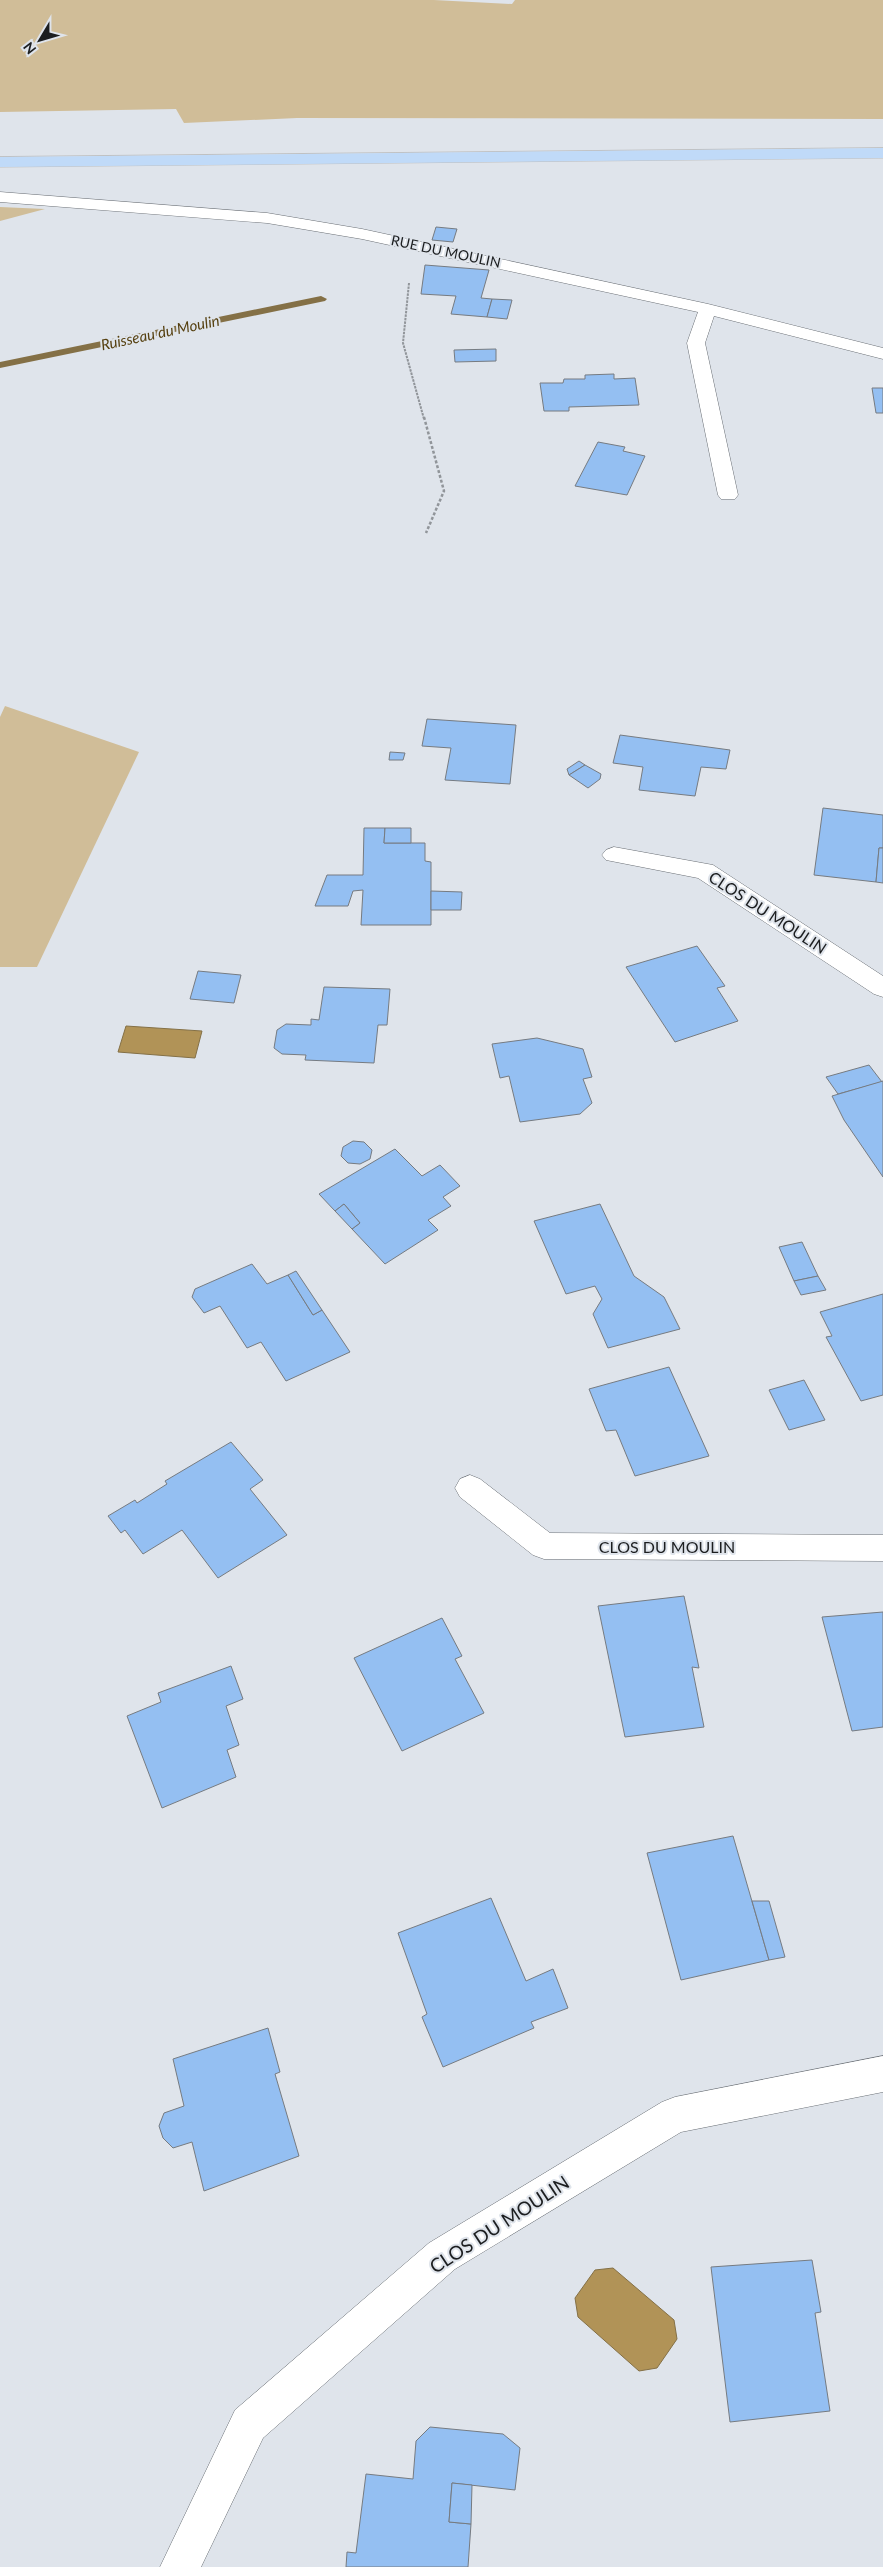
<svg xmlns="http://www.w3.org/2000/svg" width="883" height="2567" font-family="Lato,sans-serif">
  <rect width="100%" height="100%" fill="#dfe4eb"/>
  <!-- green -->
  <g fill="#d0bd98">
    <polygon points="0,0 434,0 512,4 515,0 883,0 883,119 297,118 184,123 176,109 0,112"/>
    <polygon points="0,207 45,209 0,221"/>
    <polygon points="5,706 139,752 37,967 0,967 0,717"/>
  </g>
  <!-- water -->
  <g fill="#b19357" stroke="#847046">
    <polygon points="126,1026 202,1031 195,1058 118,1052"/>
    <polygon points="613,2268 674,2320 677,2339 657,2368 639,2371 578,2317 575,2298 595,2270"/>
  </g>
  <g fill="none" stroke-linecap="round" stroke-linejoin="round">
    <!-- stream -->
    <polygon fill="#847046" fill-rule="evenodd" points="321,296 327,299 325,301 0,368 0,362"/>
  </g>
  <!-- building -->
  <g fill="#94bff2" stroke="#767b81">
    <polygon points="436,227 457,229 453,242 432,240"/>
    <polygon points="425,265 489,270 481,298 492,299 487,317 451,314 456,296 421,294"/>
    <polygon points="492,299 512,300 507,319 487,317"/>
    <polygon points="496,349 496,361 455,362 454,350"/>
    <polygon points="614,374 614,379 635,378 639,405 569,407 569,411 544,411 540,383 563,383 564,379 585,379 585,375"/>
    <polygon points="872,388 883,388 883,413 876,413"/>
    <polygon points="598,442 625,447 623,451 645,456 627,495 575,486"/>
    <polygon points="427,719 516,725 510,784 445,780 451,748 422,746"/>
    <polygon points="620,735 730,750 726,769 701,767 695,796 639,790 643,767 613,763"/>
    <polygon points="390,752 405,753 403,760 389,760"/>
    <polygon points="579,761 585,765 569,775 567,769"/>
    <polygon points="585,765 601,774 600,779 588,788 569,775"/>
    <polygon points="823,808 883,815 883,848 879,848 876,882 814,875"/>
    <polygon points="364,828 385,828 384,843 425,843 425,861 431,862 431,925 361,925 363,890 353,891 348,906 315,906 327,875 363,875"/>
    <polygon points="385,828 411,828 411,843 384,843"/>
    <polygon points="879,848 883,848 883,883 876,882"/>
    <polygon points="431,891 462,892 461,910 431,910"/>
    <polygon points="697,946 725,986 717,988 738,1021 675,1042 626,967"/>
    <polygon points="198,971 241,975 234,1003 190,999"/>
    <polygon points="324,987 390,989 387,1025 378,1025 374,1063 305,1060 306,1055 282,1054 274,1048 277,1030 286,1024 311,1025 311,1019 319,1020"/>
    <polygon points="537,1038 583,1049 592,1077 583,1079 592,1103 580,1114 520,1122 509,1076 500,1078 492,1044"/>
    <polygon points="869,1065 882,1082 838,1094 826,1077"/>
    <polygon points="883,1081 883,1177 844,1120 832,1096"/>
    <polygon points="353,1141 364,1142 372,1150 370,1159 360,1164 348,1163 341,1156 343,1147"/>
    <polygon points="395,1149 422,1176 440,1165 460,1186 443,1197 451,1206 428,1220 438,1230 385,1264 352,1229 360,1223 344,1204 335,1211 319,1194"/>
    <polygon points="344,1204 360,1223 352,1229 335,1211"/>
    <polygon points="600,1204 634,1276 664,1297 680,1329 608,1348 593,1314 602,1299 595,1286 566,1294 534,1221"/>
    <polygon points="802,1242 818,1276 794,1281 779,1247"/>
    <polygon points="252,1264 267,1284 288,1275 313,1315 322,1310 350,1352 286,1381 261,1342 247,1348 220,1306 204,1313 192,1297 195,1289"/>
    <polygon points="296,1271 322,1310 313,1315 288,1275"/>
    <polygon points="818,1276 826,1290 801,1295 794,1281"/>
    <polygon points="883,1294 883,1395 861,1401 826,1337 832,1336 820,1312"/>
    <polygon points="669,1367 709,1456 635,1476 616,1430 606,1431 589,1389"/>
    <polygon points="804,1380 825,1420 789,1430 769,1390"/>
    <polygon points="231,1442 263,1480 250,1489 287,1535 218,1578 182,1530 143,1554 125,1530 121,1533 108,1516 135,1500 137,1503 167,1484 165,1481"/>
    <polygon points="684,1596 699,1668 692,1667 704,1727 625,1737 598,1606"/>
    <polygon points="883,1612 883,1727 852,1731 822,1617"/>
    <polygon points="442,1618 462,1656 455,1659 484,1713 402,1751 354,1658"/>
    <polygon points="231,1666 243,1699 226,1706 239,1745 227,1750 236,1777 162,1808 127,1716 161,1702 158,1693"/>
    <polygon points="733,1836 769,1960 681,1980 647,1853"/>
    <polygon points="491,1898 526,1981 553,1969 568,2008 531,2022 534,2028 443,2067 422,2017 427,2014 398,1933"/>
    <polygon points="752,1901 769,1901 785,1957 769,1960"/>
    <polygon points="268,2028 280,2072 275,2074 299,2156 204,2191 192,2142 173,2148 163,2138 159,2126 164,2113 184,2106 173,2059"/>
    <polygon points="812,2260 821,2312 815,2313 830,2411 730,2422 711,2267"/>
    <polygon points="430,2427 503,2434 520,2448 515,2490 452,2483 449,2522 471,2524 468,2567 346,2567 347,2552 356,2553 366,2474 413,2479 416,2441"/>
    <polygon points="452,2483 472,2485 471,2524 449,2522"/>
  </g>
  <g fill="none" stroke-linecap="round" stroke-linejoin="round">
    <!-- minor casing -->
    <g stroke="#6a6f75" stroke-width="1">
      <g id="minor">
        <polygon points="0,192 267,213 362,229 708,304 883,348 883,359 714,316 705,343 738,495 735,499 721,499 718,495 687,343 698,312 362,239 267,223 0,202"/>
        <polygon points="614,847 713,865 883,976 883,997 874,994 698,878 606,860 602,855 606,850"/>
        <polygon points="470,1475 480,1479 550,1533 883,1535 883,1561 544,1559 533,1555 460,1497 455,1488 460,1479"/>
        <polygon points="883,2056 883,2092 681,2132 455,2269 263,2438 201,2567 160,2567 235,2410 429,2243 662,2102 675,2097"/>
      </g>
    </g>
    <!-- major casing -->
    <g stroke="#bfc0c1" stroke-width="1">
      <polygon id="major" points="883,148 883,158 0,167 0,157"/>
    </g>
    <!-- path-far1 -->
    <polyline stroke="#91959a" stroke-width="2" stroke-dasharray="2.5 1" stroke-linecap="butt" points="409,283 403,343 424,419"/>
    <!-- path -->
    <polyline stroke="#91959a" stroke-width="2.5" stroke-dasharray="3 2" stroke-linecap="butt" points="424,417 444,491 426,533"/>
    <!-- minor -->
    <use href="#minor" fill="#fff" fill-rule="evenodd"/>
    <!-- major -->
    <use href="#major" fill="#c0daf8" fill-rule="evenodd"/>
  </g>
  <g text-anchor="middle" dominant-baseline="central" stroke-width="4" stroke-linejoin="round" paint-order="stroke">
    <!-- far-street labels -->
    <g font-size="14" fill="#1c1e20" stroke="#dfe4eb">
      <text transform="translate(446 251) rotate(12)">RUE DU MOULIN</text>
    </g>
    <!-- far-water labels -->
    <g font-size="15" font-style="italic" fill="#564010" stroke="#dfe4eb">
      <text transform="translate(160 332) rotate(-12)">Ruisseau du Moulin</text>
    </g>
    <!-- street labels -->
    <g font-size="16" fill="#1c1e20" stroke="#dfe4eb">
      <text transform="translate(768 912) rotate(33)">CLOS DU MOULIN</text>
      <text x="667" y="1546">CLOS DU MOULIN</text>
    </g>
    <!-- near-street labels -->
    <g font-size="19" fill="#1c1e20" stroke="#dfe4eb">
      <text transform="translate(499 2224) rotate(-33)">CLOS DU MOULIN</text>
    </g>
  </g>
  <!-- north arrow -->
  <g transform="translate(40 40) rotate(232)" stroke="#dfe4eb" stroke-width="4" paint-order="stroke">
  <path d="M0-4L9 19L0 12L-9 19Z" fill="#1c1e20"/>
  <text y="-8" font-size="14" font-weight="bold" text-anchor="middle" fill="#1c1e20">N</text>
  </g>
</svg>
